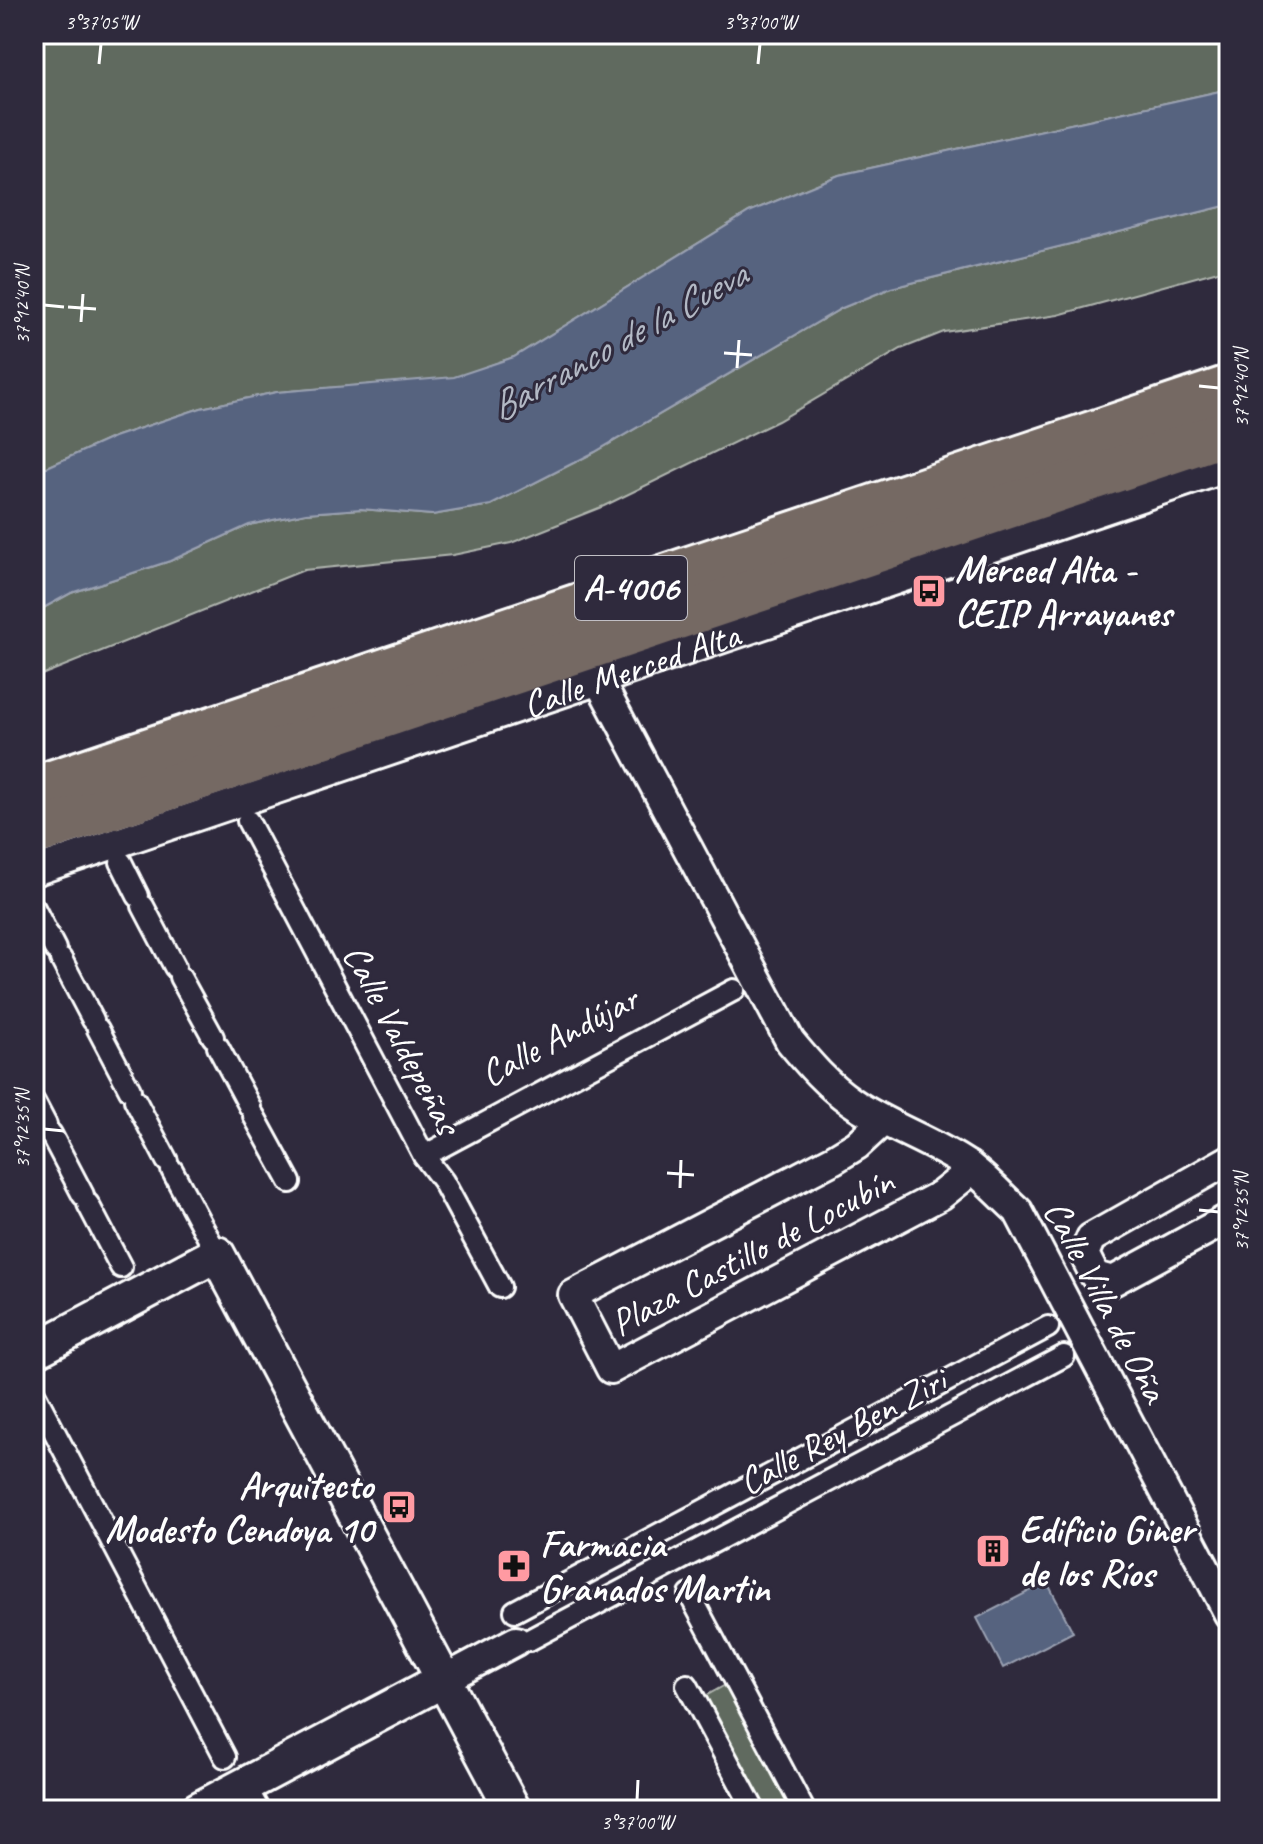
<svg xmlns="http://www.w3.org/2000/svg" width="1263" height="1844" font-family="Caveat,sans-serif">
  <rect width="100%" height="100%" fill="#2f2a3d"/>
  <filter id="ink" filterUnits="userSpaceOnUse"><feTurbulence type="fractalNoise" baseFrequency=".0125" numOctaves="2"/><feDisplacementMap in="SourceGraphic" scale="16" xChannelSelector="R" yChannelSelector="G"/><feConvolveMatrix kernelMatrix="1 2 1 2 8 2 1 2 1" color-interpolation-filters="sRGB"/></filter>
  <g filter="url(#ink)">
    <!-- green -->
    <g fill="#606b5f" stroke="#b0b5af" stroke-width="2">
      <polygon points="34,34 1229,34 1229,89 839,175 749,212 514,357 454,378 277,392 201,408 114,437 34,473"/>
      <polygon points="1229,205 1229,268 1058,315 944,332 901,349 778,421 604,506 511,543 453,555 304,570 34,678 34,613 71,593 170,561 249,525 306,513 361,509 432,515 491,505 595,452 842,308 891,288"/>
      <polygon points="729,1683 797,1810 762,1810 702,1698"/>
    </g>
    <!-- water -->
    <g fill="#57637f" stroke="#9aa1b2" stroke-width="2">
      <polygon points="1229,89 1229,205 891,288 842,308 595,452 491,505 432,515 361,509 306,513 249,525 170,561 71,593 34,613 34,473 114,437 201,408 277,392 454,377 514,357 749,212 839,175"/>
      <polygon points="1047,1582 1073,1632 1003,1668 977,1618"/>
    </g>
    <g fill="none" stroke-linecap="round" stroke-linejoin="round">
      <!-- pedestrian casing -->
      <g stroke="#fff" stroke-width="26">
        <g id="pedestrian">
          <polyline points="248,821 424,1156 443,1181 500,1287"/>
          <polyline points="121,862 138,896"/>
          <polyline points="143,906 175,967"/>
          <polyline points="34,908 55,949"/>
          <polyline points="61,959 93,1020"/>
          <polyline points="180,977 213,1037"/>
          <polyline points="98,1029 130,1090"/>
          <polyline points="218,1047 250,1107"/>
          <polyline points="135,1100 167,1161"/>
          <polyline points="34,1102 46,1125"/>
          <polyline points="254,1116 290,1182"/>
          <polyline points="51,1134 83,1195"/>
          <polyline points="424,1156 734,990"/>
          <polyline points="172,1170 217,1254"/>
          <polyline points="88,1204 121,1267"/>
          <polyline points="34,1393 225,1757"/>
          <polyline points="690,1595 804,1810"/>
          <polyline points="515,1611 1048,1327"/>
          <polyline points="529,1640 1064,1356"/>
          <polyline points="687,1685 754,1810"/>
        </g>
      </g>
      <!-- minor casing -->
      <g stroke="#fff" stroke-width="34">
        <g id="minor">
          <path d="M599,681L790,1041C809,1064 827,1085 852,1102C888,1127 931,1140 967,1165C985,1177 1001,1196 1018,1211L1229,1614"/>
          <path id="s1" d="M34,871L1229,467"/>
          <polyline points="883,1121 857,1145 834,1159 573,1295 611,1369 941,1195 961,1179 969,1166"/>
          <polyline points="1229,1160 1091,1238 1084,1254 1095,1276 1113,1281 1229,1218"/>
          <polyline points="443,1680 516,1641"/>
          <polyline points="241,1787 254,1810"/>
        </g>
      </g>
      <!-- tertiary casing -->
      <g stroke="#fff" stroke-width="40">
        <g id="tertiary">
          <polyline points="34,1351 217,1254 513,1810"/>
          <polyline points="198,1810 443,1680"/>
        </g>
      </g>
      <!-- primary casing -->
      <g stroke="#fff" stroke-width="50">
        <g id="primary">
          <polyline points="34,789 1229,388"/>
          <polyline points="34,833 1229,432"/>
        </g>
      </g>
      <!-- pedestrian -->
      <use href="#pedestrian" stroke="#2f2a3d" stroke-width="20"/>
      <!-- minor -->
      <use href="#minor" stroke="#2f2a3d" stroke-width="28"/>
      <!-- tertiary -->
      <use href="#tertiary" stroke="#2f2a3d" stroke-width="34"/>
      <!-- primary -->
      <use href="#primary" stroke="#756964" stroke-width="44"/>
    </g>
  </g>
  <!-- ticks -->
  <path fill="none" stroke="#fff" stroke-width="3" d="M99,64L101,44M758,64L760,44M44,305L64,307M68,307L96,309M81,322L83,294M724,353L752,355M737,368L739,340M1199,386L1219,388M44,1129L64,1131M667,1173L694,1175M680,1188L681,1160M1199,1210L1219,1212M637,1800L638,1780"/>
  <!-- icons -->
  <defs>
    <g id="bus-square" transform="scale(1.8)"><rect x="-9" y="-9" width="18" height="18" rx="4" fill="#ff9aa2" stroke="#2f2a3d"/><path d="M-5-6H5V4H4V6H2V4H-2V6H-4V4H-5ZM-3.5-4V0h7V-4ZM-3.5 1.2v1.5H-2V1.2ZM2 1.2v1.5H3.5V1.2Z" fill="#111"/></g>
    <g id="building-square" transform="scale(1.8)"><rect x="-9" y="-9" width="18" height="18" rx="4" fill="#ff9aa2" stroke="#2f2a3d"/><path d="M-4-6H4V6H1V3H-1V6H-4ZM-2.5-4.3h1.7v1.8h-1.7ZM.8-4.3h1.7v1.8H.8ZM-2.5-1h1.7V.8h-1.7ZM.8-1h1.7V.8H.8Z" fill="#111"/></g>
    <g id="pharmacy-square" transform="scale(1.8)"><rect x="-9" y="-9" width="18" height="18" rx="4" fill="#ff9aa2" stroke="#2f2a3d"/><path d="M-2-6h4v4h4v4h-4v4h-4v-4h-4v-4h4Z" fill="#111"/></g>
  </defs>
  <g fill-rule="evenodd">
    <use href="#bus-square" x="929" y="591"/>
    <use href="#bus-square" x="399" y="1507"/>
    <use href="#building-square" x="993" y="1551"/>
    <use href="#pharmacy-square" x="514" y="1566"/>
  </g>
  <g text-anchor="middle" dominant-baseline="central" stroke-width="6" stroke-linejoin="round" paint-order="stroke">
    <!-- shield labels -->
    <rect fill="#2f2a3d" stroke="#c1bfc5" stroke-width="2" x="575" y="556" width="112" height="64" rx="6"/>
    <g font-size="36" font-weight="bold" fill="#fff">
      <text x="631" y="588">A-4006</text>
    </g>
    <!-- poi labels -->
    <g font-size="38" font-weight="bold" fill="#fff" stroke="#2f2a3d" text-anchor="start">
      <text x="955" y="569">Merced Alta -<tspan x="955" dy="44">CEIP Arrayanes</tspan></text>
      <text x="373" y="1485" text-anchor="end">Arquitecto<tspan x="373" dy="44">Modesto Cendoya 10</tspan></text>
      <text x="1019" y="1529">Edificio Giner<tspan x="1019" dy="44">de los Ríos</tspan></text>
      <text x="540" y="1544">Farmacia<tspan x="540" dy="44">Granados Martin</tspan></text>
    </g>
    <!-- street labels -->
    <g font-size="38" fill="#fff" stroke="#2f2a3d">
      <text stroke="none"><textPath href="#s1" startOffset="630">Calle Merced Alta</textPath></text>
      <text transform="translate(559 1036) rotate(-28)">Calle Andújar</text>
      <text transform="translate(402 1039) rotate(62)">Calle Valdepeñas</text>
      <text transform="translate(752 1252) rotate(-28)">Plaza Castillo de Locubín</text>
      <text transform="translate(1106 1301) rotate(62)">Calle Villa de Oña</text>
      <text transform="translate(842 1431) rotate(-28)">Calle Rey Ben Ziri</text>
    </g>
    <!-- water labels -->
    <g font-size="40" font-style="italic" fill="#b3b9c5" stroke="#2f2a3d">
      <text transform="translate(618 341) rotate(-29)">Barranco de la Cueva</text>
    </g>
  </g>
  <!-- margin -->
  <rect width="1263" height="1844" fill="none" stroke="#2f2a3d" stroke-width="88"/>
  <rect x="44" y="44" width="1175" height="1756" fill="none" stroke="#fff" stroke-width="3"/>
  <g font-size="20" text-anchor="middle" fill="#fff">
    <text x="101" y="29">3°37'05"W</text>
    <text x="760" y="29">3°37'00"W</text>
    <text transform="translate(22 305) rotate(-90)" y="7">37°12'40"N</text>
    <text transform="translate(1241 388) rotate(-90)" y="7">37°12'40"N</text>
    <text transform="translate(22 1129) rotate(-90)" y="7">37°12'35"N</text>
    <text transform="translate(1241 1212) rotate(-90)" y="7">37°12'35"N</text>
    <text x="637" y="1829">3°37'00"W</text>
  </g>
</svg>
